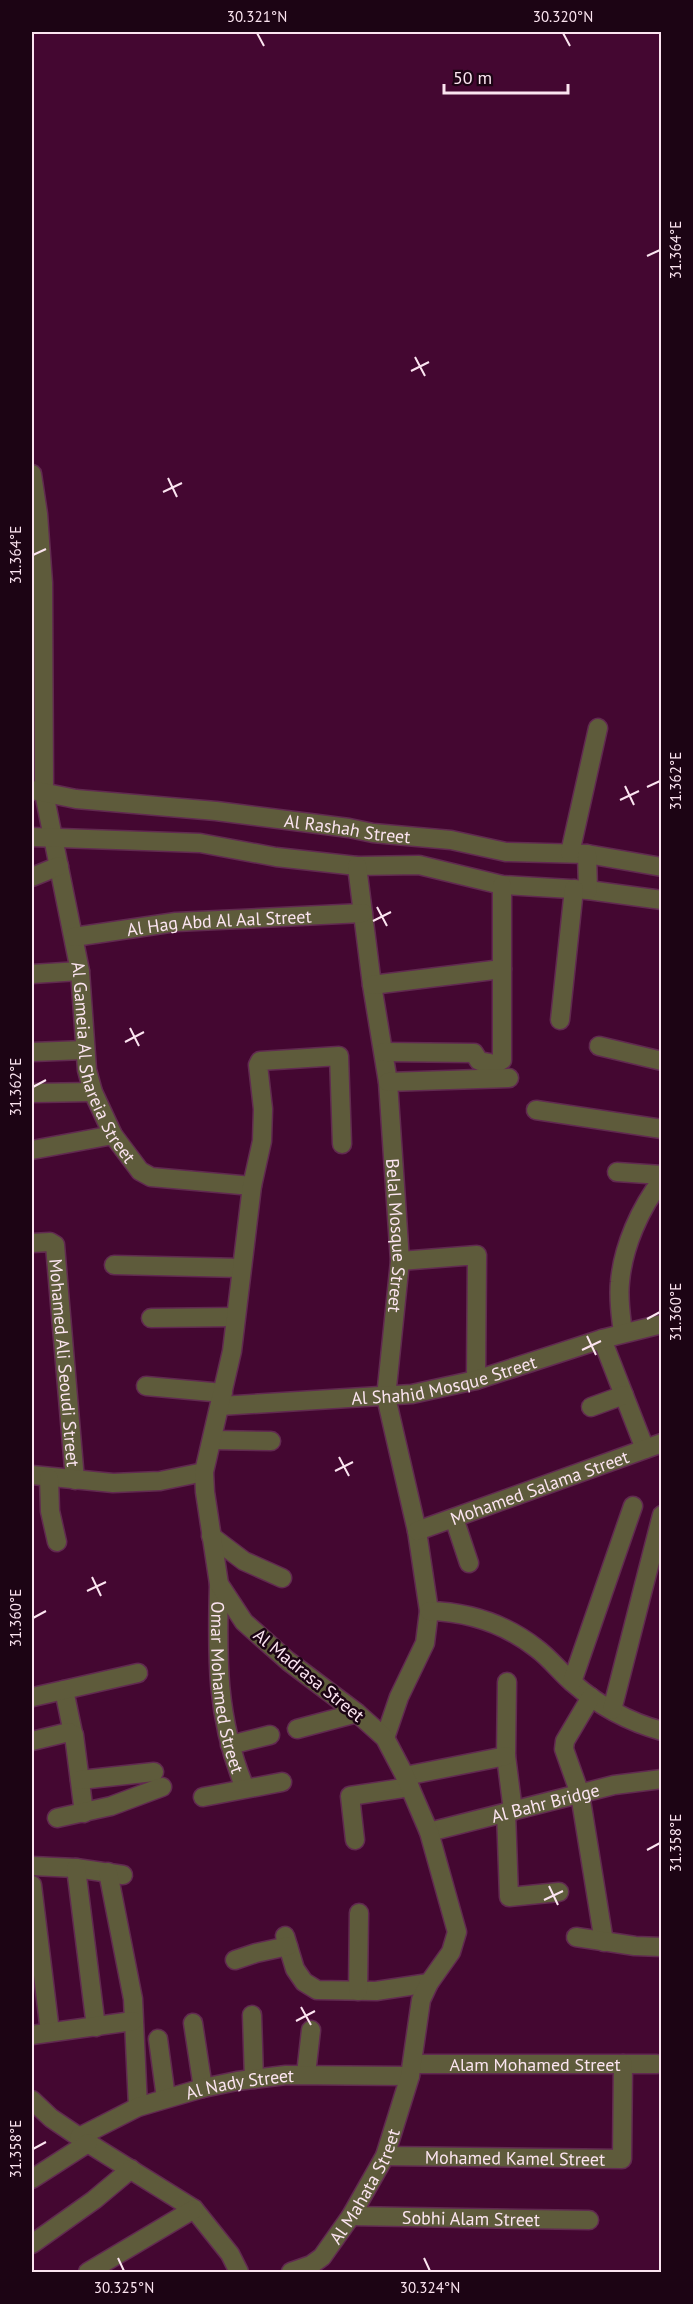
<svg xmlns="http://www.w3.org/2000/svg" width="693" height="2304" font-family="'PT Sans',sans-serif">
  <rect width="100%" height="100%" fill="#440731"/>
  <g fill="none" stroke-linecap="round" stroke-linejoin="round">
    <!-- street casing -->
    <g stroke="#612a50" stroke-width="21">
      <g id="street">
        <path id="s1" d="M32,474L38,514L43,583L44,793L80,971L87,1070L93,1092L113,1135L140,1171L151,1177L252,1186"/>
        <path id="s2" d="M32,790L76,799L216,811L349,828L373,833L451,840L506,852L587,854L662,867"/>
        <polyline points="32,837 200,843 276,857 357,866 419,865 502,885 588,890 662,900"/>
        <polyline points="570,853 598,728"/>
        <polyline points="587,854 588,890"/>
        <path id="s3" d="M357,866L372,985L388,1082L400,1261L386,1397L417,1531L429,1611L425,1643L399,1697L385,1738"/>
        <polyline points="32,877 59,866"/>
        <path id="s4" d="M74,937L176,922L363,913"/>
        <polyline points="32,974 80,971"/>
        <polyline points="372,985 502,969"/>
        <polyline points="560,1020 574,889"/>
        <polyline points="599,1046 662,1061"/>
        <polyline points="32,1052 85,1050"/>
        <polyline points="384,1052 474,1053 479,1061 495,1064 502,1060 502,885"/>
        <polyline points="388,1082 509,1078"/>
        <polyline points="32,1093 93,1092"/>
        <polyline points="536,1110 662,1129"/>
        <polyline points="32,1150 113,1135"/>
        <polyline points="617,1172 662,1175"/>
        <path id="s5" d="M32,1243L50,1242L55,1245L75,1480"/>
        <polyline points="400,1261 477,1255 476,1380"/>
        <polyline points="114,1265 241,1268"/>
        <polyline points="151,1318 235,1317"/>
        <path d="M623,1333C621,1316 618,1300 620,1282C623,1247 640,1208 662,1180"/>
        <polyline points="602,1339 645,1449"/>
        <polyline points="146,1386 223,1393"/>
        <path id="s6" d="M220,1406L412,1394L476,1380L602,1339L662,1324"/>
        <polyline points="591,1407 624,1395"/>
        <polyline points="213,1440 271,1441"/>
        <polyline points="32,1475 113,1483 160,1481 204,1472"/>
        <polyline points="49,1478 50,1511 57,1542"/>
        <polyline points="454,1518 469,1563"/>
        <path id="s7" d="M417,1531L662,1443"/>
        <polyline points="211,1536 244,1561 282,1578"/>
        <path id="s8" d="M219,1584C217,1657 216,1719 245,1788"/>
        <path d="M429,1611C469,1612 504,1623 536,1648C550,1658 560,1672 573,1683C598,1705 629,1722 662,1731"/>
        <polyline points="507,1682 506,1756 513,1811"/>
        <polyline points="572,1682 633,1506"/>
        <polyline points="64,1690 73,1733"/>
        <polyline points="33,1697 138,1673"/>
        <polyline points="591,1697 565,1741 564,1749 580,1794 604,1942"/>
        <polyline points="612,1710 662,1515"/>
        <polyline points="297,1729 357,1713"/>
        <polyline points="32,1741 69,1732 74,1735 84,1813"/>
        <polyline points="230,1745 270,1735"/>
        <polyline points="405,1776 506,1756"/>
        <polyline points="80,1780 154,1772"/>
        <polyline points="203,1797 282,1782"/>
        <polyline points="506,1812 509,1897 559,1892"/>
        <polyline points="57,1818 111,1806 162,1787"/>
        <path id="s9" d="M429,1832L614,1785L662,1779"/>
        <polyline points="355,1840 350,1796 410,1787"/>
        <polyline points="32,1866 76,1868 123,1875"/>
        <polyline points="76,1868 96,2027"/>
        <polyline points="108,1872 133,1999 138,2107"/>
        <polyline points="32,1885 50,2032"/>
        <polyline points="285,1936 295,1969 304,1982 317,1990 376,1991 429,1983"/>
        <polyline points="576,1937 635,1946 662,1947"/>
        <polyline points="235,1960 256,1953 288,1946"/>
        <polyline points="358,1991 359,1913"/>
        <polyline points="252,2015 254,2079"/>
        <polyline points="193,2023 203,2088"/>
        <polyline points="32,2035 133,2021"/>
        <polyline points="158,2039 166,2098"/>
        <path id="s10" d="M413,2064H657"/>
        <polyline points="306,2074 311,2030"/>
        <polyline points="32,2100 51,2118 88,2143 194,2209 230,2254 239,2272"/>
        <path id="s11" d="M79,2137L138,2107L203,2088L237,2081L286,2075L410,2076"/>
        <path id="s12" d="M385,2156L622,2159L623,2064"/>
        <polyline points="32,2179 88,2143"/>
        <path id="s13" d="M351,2216L589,2220"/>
        <polyline points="32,2244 94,2200 131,2169"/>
        <polyline points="88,2272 194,2209"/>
        <path id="s14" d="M291,2272L311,2265L322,2257L351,2216L385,2156L410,2076L421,2000L429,1983L451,1952L457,1932L429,1832L405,1776L385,1738L357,1713L288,1661L244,1622L219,1584L205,1492L204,1472L232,1351L252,1186L262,1141L263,1109L258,1065L260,1061L339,1056L342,1144"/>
      </g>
    </g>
    <!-- street -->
    <use href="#street" stroke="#5e5b3b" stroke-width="18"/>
  </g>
  <!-- ticks -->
  <path fill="none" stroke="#fbe4f0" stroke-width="2" d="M257,33L264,46M563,33L570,46M647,256L660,250M415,357L425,376M411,371L429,362M168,478L177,497M163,492L182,483M33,555L46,549M625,786L634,805M647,787L660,781M620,800L639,791M377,907L387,926M373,921L391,912M130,1028L139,1046M125,1042L144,1032M33,1087L46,1080M647,1319L660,1312M587,1336L596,1355M582,1350L601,1341M339,1457L349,1476M335,1471L353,1462M92,1577L101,1596M87,1591L106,1582M33,1618L46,1611M647,1850L660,1843M549,1886L558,1905M544,1900L563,1891M301,2007L311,2025M296,2021L315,2011M33,2149L46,2142M118,2258L124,2271M424,2258L430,2271"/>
  <g text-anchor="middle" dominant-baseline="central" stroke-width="5" stroke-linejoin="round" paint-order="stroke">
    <!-- street labels -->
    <g font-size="18" fill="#fbe4f0" stroke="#1c0414">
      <text stroke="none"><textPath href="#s2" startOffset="318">Al Rashah Street</textPath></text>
      <text stroke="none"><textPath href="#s4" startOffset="146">Al Hag Abd Al Aal Street</textPath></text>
      <text stroke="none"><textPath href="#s1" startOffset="597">Al Gameia Al Shareia Street</textPath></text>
      <text stroke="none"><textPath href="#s3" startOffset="372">Belal Mosque Street</textPath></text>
      <text stroke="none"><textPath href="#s5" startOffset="142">Mohamed Ali Seoudi Street</textPath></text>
      <text stroke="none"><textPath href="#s6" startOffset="226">Al Shahid Mosque Street</textPath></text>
      <text stroke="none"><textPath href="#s7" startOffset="130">Mohamed Salama Street</textPath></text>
      <text transform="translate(309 1675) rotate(39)">Al Madrasa Street</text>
      <text stroke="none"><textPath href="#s8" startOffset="104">Omar Mohamed Street</textPath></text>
      <text stroke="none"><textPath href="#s9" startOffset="120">Al Bahr Bridge</textPath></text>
      <text stroke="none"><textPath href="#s10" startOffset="122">Alam Mohamed Street</textPath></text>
      <text stroke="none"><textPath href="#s11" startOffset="171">Al Nady Street</textPath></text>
      <text stroke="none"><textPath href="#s12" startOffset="130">Mohamed Kamel Street</textPath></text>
      <text stroke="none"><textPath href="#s14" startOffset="118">Al Mahata Street</textPath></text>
      <text stroke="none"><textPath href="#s13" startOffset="120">Sobhi Alam Street</textPath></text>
    </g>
  </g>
  <!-- border -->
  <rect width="693" height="2304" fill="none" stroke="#1c0414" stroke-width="66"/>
  <!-- scale -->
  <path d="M444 84v9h124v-9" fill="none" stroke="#fbe4f0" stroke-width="3"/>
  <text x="453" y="84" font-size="18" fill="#fbe4f0" stroke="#1c0414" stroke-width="4.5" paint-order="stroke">50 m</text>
  <rect x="33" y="33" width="627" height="2238" fill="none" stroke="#fbe4f0" stroke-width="2"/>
  <g font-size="15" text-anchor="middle" fill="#fbe4f0">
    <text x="257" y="22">30.321°N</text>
    <text x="563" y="22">30.320°N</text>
    <text transform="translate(676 250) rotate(-90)" y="5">31.364°E</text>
    <text transform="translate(16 555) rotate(-90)" y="5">31.364°E</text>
    <text transform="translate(676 781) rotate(-90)" y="5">31.362°E</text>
    <text transform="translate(16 1087) rotate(-90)" y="5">31.362°E</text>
    <text transform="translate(676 1312) rotate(-90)" y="5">31.360°E</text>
    <text transform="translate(16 1618) rotate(-90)" y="5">31.360°E</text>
    <text transform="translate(676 1843) rotate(-90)" y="5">31.358°E</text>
    <text transform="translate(16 2149) rotate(-90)" y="5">31.358°E</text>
    <text x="124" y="2293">30.325°N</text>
    <text x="430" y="2293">30.324°N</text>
  </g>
</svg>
